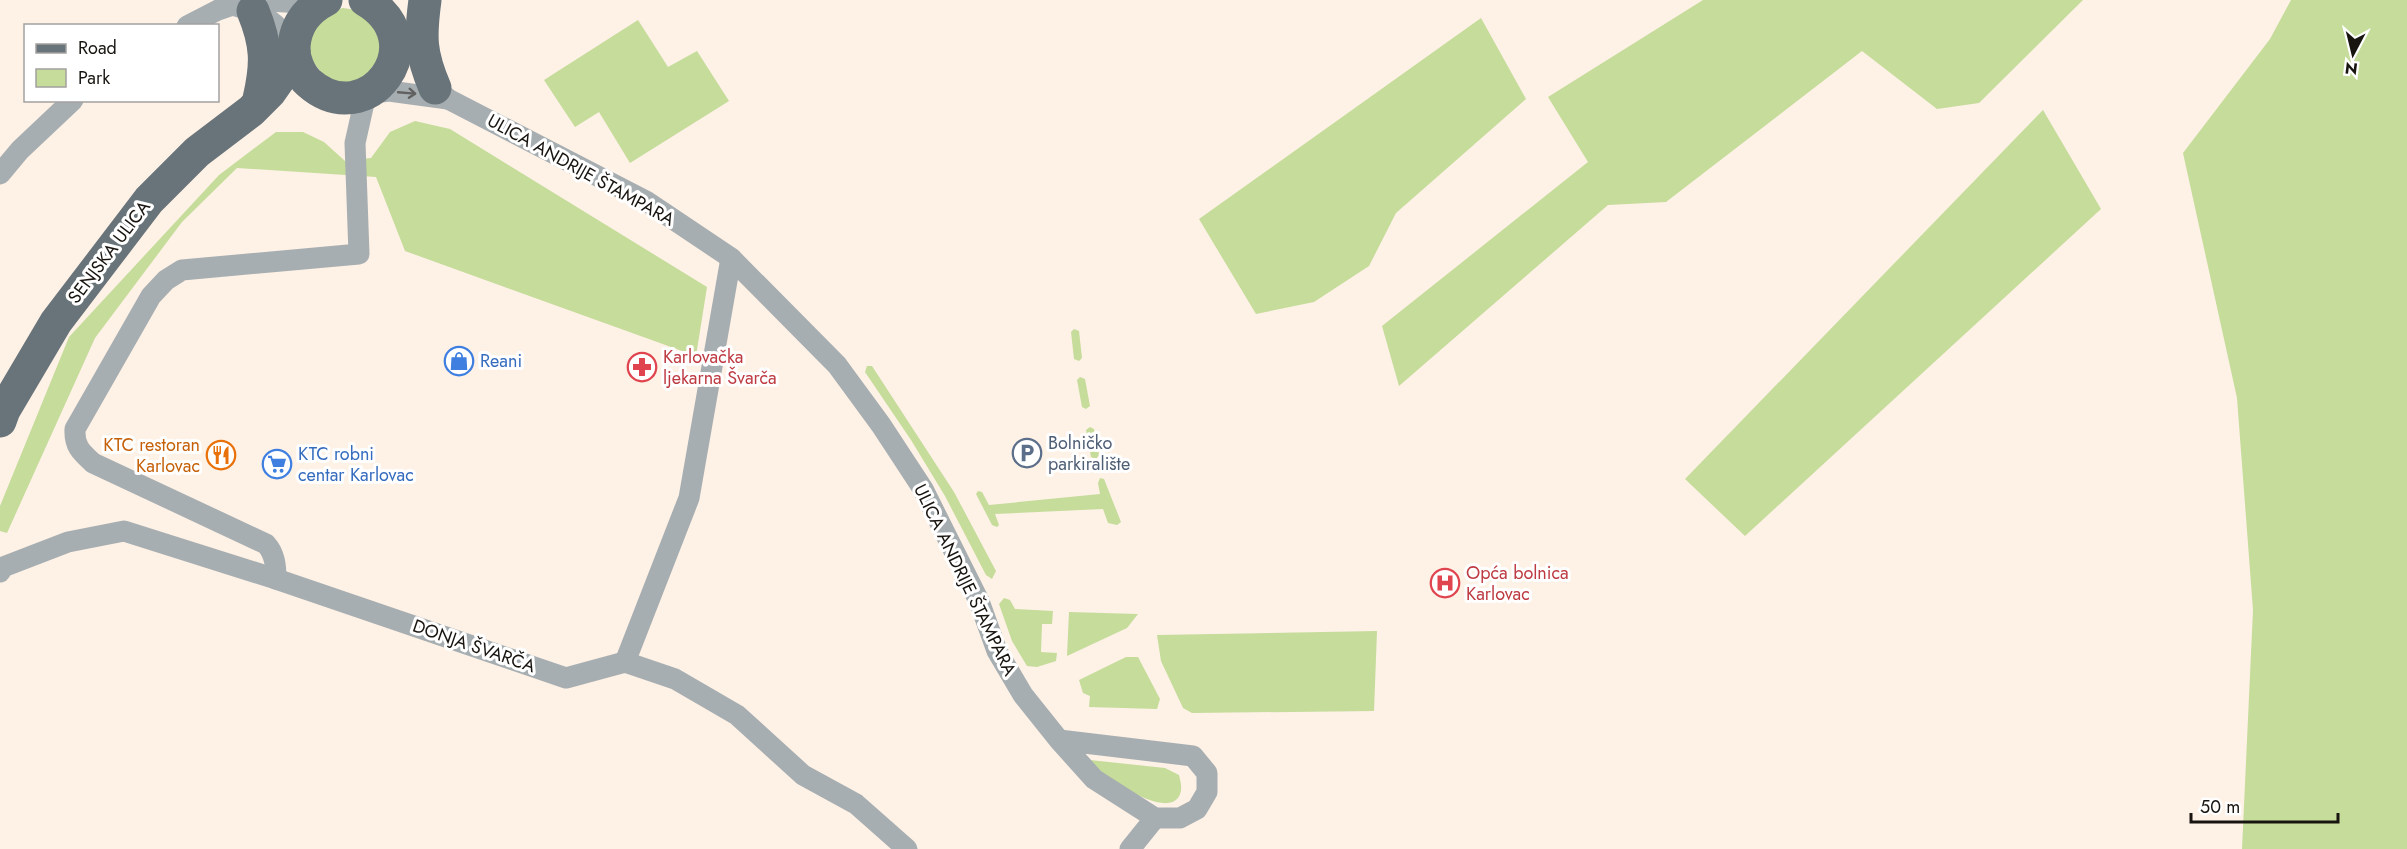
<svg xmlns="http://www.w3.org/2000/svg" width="2407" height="849" font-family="Jost,sans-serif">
  <rect width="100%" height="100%" fill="#fef1e6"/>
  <!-- green -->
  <g fill="#c5dc9a">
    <polygon points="1703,0 2083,0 1979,103 1937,109 1862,51 1666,202 1608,205 1399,386 1382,326 1588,162 1548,97"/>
    <polygon points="2291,0 2407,0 2407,849 2242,849 2253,610 2237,398 2183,153 2270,39"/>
    <path d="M343,8C372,11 372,24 384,47L368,80L331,84L307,55L310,29L330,11Z"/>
    <polygon points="1481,18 1526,99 1396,213 1369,266 1314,302 1256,314 1199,219"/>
    <polygon points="638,20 668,67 697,51 729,101 630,163 599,112 575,127 544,80"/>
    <polygon points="2043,110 2101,209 1745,536 1685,479"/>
    <polygon points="415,121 450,129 707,287 696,356 405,251 376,177 237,168 182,222 95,338 7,533 0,531 0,506 69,337 219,175 276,132 303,132 324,142 345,161 371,158 390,132"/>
    <polygon points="1074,329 1079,331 1082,358 1079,361 1074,359 1071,332"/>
    <polygon points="867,366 872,366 954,492 996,571 992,579 986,575 945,496 911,440 865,372"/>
    <polygon points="1080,377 1085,379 1090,406 1086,409 1082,407 1077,380"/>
    <polygon points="1090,427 1094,429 1099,455 1096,459 1091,457 1086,430"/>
    <polygon points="1100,478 1104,479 1121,522 1117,525 1108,523 1103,509 995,514 999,525 997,527 992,525 976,494 978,491 982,492 989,505 1100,494 1098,483"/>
    <polygon points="1004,598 1010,600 1015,609 1053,611 1052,624 1042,624 1041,652 1057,653 1056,661 1037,667 1027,666 1012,641 999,604"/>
    <polygon points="1069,612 1138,614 1127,628 1067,656"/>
    <polygon points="1377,631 1374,711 1192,713 1183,708 1161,661 1157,635"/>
    <polygon points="1126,657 1138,657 1160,699 1157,709 1089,707 1090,696 1083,693 1079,680"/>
    <path d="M1090,760L1165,768L1179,775C1181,783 1183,791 1178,798C1163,817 1107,778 1092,768Z"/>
  </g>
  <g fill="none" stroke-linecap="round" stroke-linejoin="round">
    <!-- minor -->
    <g stroke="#a7aeb1" stroke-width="21">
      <polyline points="252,0 302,3 320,0"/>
      <path d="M232,5C264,14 278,20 294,50"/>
      <polyline points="187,26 218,10 244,1"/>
      <polyline points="426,80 448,99 646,201 731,258 837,365 881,425 923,489 979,601 997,651 1023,695 1059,740 1193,756 1207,773 1207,792 1197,809 1180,818 1155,818 1094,779 1059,740"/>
      <polyline points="0,174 20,150 73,100"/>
      <polyline points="0,572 3,567 68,542 124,531 276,579 566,678 625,662 675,679 737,715 803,775 856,804 907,849"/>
      <path d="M276,579C276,566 275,554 266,544L93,463C81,452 74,446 75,429L151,296L166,280L182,270L359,254L355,143L366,94L389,91L448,99"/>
      <polyline points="625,662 689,498 731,258"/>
      <polyline points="1130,849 1155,818"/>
    </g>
    <!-- primary -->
    <g stroke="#68747a" stroke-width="33">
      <path d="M326,0C307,10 296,24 294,46C293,59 300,75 309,83C367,134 437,42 365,0"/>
      <path d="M425,0C420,37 420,53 435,88"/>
      <path d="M253,11C267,45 267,64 259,99"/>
      <polyline points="0,421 4,410 56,322 149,200 197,152 251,111 270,92 284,72 294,50"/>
    </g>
  </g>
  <!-- one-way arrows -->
  <defs><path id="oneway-shaft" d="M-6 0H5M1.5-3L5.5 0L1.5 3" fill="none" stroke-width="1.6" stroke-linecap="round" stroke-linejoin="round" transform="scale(1.5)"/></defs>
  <use stroke="#606160" href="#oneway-shaft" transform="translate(407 93) rotate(5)"/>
  <!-- icons -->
  <defs>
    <g id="shop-ring" transform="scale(1.5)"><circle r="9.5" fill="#fff" stroke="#3f7fe0" stroke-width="1.5"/><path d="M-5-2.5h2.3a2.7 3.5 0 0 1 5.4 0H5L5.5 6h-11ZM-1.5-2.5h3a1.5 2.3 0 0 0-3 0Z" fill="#3f7fe0"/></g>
    <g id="pharmacy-ring" transform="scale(1.5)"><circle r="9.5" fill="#fff" stroke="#e0444e" stroke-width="1.5"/><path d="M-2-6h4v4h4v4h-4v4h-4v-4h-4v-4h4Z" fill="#e0444e"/></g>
    <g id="parking-ring" transform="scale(1.5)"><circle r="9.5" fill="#fff" stroke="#5c6f8a" stroke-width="1.5"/><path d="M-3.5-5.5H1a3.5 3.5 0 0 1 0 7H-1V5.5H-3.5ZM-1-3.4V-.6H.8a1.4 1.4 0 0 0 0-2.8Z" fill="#5c6f8a"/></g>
    <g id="restaurant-ring" transform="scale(1.5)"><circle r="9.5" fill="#fff" stroke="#e8710a" stroke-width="1.5"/><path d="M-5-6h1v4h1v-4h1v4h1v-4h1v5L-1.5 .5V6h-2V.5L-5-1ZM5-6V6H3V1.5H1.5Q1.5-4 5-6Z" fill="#e8710a"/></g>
    <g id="supermarket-ring" transform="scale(1.5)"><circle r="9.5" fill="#fff" stroke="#3f7fe0" stroke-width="1.5"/><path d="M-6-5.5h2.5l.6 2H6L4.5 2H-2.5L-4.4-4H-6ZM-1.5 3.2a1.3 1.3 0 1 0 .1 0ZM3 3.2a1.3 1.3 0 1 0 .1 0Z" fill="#3f7fe0"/></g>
    <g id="hospital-ring" transform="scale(1.5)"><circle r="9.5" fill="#fff" stroke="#e0444e" stroke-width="1.5"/><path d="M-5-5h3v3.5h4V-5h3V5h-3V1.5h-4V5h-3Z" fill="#e0444e"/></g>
  </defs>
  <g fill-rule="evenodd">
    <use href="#shop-ring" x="459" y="361"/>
    <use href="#pharmacy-ring" x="642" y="367"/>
    <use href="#parking-ring" x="1027" y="453"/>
    <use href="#restaurant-ring" x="221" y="455"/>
    <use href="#supermarket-ring" x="277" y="464"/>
    <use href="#hospital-ring" x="1445" y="583"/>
  </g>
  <g text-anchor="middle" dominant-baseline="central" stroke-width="6" stroke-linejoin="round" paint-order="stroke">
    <!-- street labels -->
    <g font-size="18" fill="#181410" stroke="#fff">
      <text transform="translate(581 170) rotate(29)">ULICA ANDRIJE ŠTAMPARA</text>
      <text transform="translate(109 252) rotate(-53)">SENJSKA ULICA</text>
      <text transform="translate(965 580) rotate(64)">ULICA ANDRIJE ŠTAMPARA</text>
      <text transform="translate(474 646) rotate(19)">DONJA ŠVARČA</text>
    </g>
    <!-- health labels -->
    <g font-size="18" fill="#be3a42" stroke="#fff" text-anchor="start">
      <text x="663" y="357">Karlovačka<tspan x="663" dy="21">ljekarna Švarča</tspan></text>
      <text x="1466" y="573">Opća bolnica<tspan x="1466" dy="21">Karlovac</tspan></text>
    </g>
    <!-- shop labels -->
    <g font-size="18" fill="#366cbe" stroke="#fff" text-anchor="start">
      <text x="480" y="361">Reani</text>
      <text x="298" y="454">KTC robni<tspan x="298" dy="21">centar Karlovac</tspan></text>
    </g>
    <!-- service labels -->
    <g font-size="18" fill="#4e5e75" stroke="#fff" text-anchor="start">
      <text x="1048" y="443">Bolničko<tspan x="1048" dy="21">parkiralište</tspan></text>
    </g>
    <!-- food labels -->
    <g font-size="18" fill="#c56008" stroke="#fff" text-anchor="end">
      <text x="200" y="445">KTC restoran<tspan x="200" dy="21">Karlovac</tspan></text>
    </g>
  </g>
  <!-- legend -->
  <rect x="24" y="24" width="195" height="78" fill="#ffffff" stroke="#a3a19f" stroke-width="1.5"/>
  <rect x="36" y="44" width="30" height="9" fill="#68747a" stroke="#a3a19f" stroke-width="1.5"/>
  <text x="78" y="54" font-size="18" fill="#181410">Road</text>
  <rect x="36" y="69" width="30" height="18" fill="#c5dc9a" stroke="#a3a19f" stroke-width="1.5"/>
  <text x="78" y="84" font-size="18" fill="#181410">Park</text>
  <!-- north arrow -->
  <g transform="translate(2353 54) rotate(187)" stroke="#ffffff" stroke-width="4.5" paint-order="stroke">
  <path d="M0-4.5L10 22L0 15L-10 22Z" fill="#181410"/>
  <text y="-9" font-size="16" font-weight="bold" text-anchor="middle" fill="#181410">N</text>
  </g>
  <!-- scale -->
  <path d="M2191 813v9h147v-9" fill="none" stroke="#181410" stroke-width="3"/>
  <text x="2200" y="813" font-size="18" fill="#181410" stroke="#ffffff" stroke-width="4.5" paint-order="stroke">50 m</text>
</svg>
